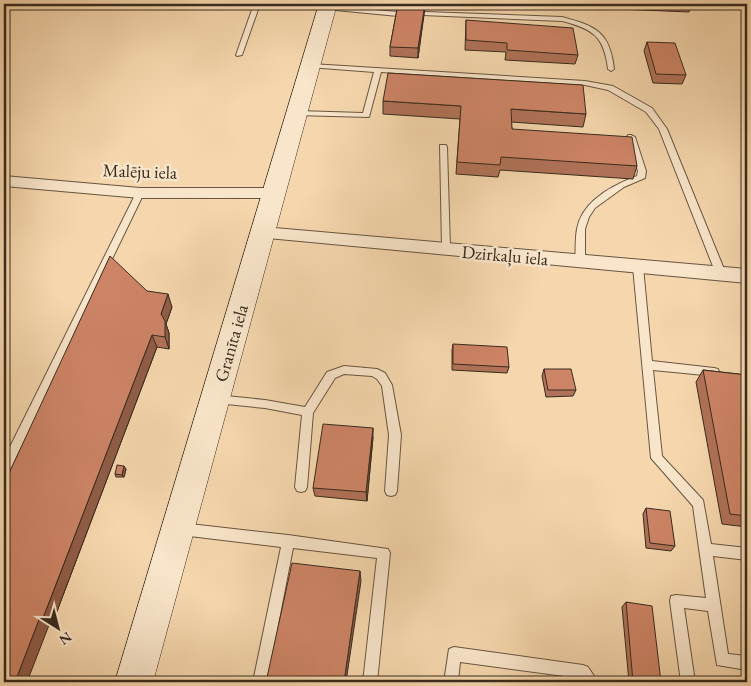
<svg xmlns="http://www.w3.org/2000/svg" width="751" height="686" font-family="'EB Garamond',serif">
  <rect width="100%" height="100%" fill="#f6d7ad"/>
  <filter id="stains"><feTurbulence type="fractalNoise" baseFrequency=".004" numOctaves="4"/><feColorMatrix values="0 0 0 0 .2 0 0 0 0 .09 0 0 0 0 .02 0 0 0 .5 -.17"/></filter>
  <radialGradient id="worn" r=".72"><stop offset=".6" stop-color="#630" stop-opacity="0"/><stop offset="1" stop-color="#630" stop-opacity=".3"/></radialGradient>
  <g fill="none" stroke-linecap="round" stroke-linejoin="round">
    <!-- lane casing -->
    <g stroke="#685542" stroke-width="2">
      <g id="lane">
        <polygon points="254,4 260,4 242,55 237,56 236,55"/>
        <polygon points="327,6 398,12 401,14 398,16 325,9 324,8"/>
        <path d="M425,12L562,17C596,26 610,32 614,69L611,71L608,69C604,36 593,29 562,21L423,15V13Z"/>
        <polygon points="311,64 585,81 613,86 652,108 667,129 726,274 721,277 716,274 659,129 646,112 608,90 585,85 381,72 369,117 295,115 295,111 298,111 363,113 374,72 309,67 309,65"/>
        <path d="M628,135H631L635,137L646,171L645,178L624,187L595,208L589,217L585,229V261L583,263H577L575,261C576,251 575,239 577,229C582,201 613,185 637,176L638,171L627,137Z"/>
        <polygon points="440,145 446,145 447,147 450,249 446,252 442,249"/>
        <polygon points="140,190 144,193 8,474 4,475 4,459 136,193"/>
        <polygon points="638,264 643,267 652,361 714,368 718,369 719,372 718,375 714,376 653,370 662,456 703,500 711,544 747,548 747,560 713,556 728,654 747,656 747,670 717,665 708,611 684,608 695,682 681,682 670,601 671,596 676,595 706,598 693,506 651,458 633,267"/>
        <polygon points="344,366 377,369 385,373 392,385 401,435 397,491 395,495 391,496 387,495 385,491 389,435 382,386 377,379 372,376 344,374 335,378 313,413 307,487 305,491 301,492 297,491 295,487 302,415 265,408 216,403 212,402 211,399 212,396 216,395 265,400 305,407 327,372"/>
        <polygon points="181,523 288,535 388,549 390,553 377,682 363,682 377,558 293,548 267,682 253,682 281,547 181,535 177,533 175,529 177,525"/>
        <polygon points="454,647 583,665 588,667 598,682 583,682 579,678 460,662 458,682 444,682 449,649"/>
      </g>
    </g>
    <!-- street casing -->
    <g stroke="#685542" stroke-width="2">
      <g id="street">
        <polygon points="4,176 140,188 275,188 281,189 283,193 281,197 275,198 140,198 4,186"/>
        <polygon points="263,227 747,269 747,283 257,237 254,233 257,229"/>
      </g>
    </g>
    <!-- secondary casing -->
    <g stroke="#382a1e" stroke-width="1">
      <polygon id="secondary" points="319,4 337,4 153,682 115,682"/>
    </g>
    <!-- lane -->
    <use href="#lane" fill="#f9e5ca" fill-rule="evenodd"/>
    <!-- street -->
    <use href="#street" fill="#f9e5ca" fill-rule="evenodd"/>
    <!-- secondary -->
    <use href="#secondary" fill="#f9e5ca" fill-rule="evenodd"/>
  </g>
  <!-- wall -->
  <g fill="#b07258" stroke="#382a1e">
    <polygon points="398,4 425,4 418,58 390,56 390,47"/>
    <polygon points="616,4 692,4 689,12 617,9"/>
    <polygon points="466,20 578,55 575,64 505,60 506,52 465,50"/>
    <polygon points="647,42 686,75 682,84 653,83 644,51"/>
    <polygon points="383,101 586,114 583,127 511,122 512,129 637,166 633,179 500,170 498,177 456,174 460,119 383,114"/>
    <polygon points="147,291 172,307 166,324 169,333 169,349 157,347 51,627 49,625 4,682"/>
    <polygon points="453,344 509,367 507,373 452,370 452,350"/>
    <polygon points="544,369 576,390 573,396 546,397 542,376"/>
    <polygon points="703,370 747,375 747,527 722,524 696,382"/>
    <polygon points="373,437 367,501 315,496 313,488"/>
    <polygon points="126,469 124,477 116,477 115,474"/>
    <polygon points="646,508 675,546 671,551 646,548 643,514"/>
    <polygon points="626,602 661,682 629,682 622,607"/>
  </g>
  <!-- shaded-wall -->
  <g fill="#905c47" stroke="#382a1e">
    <polygon points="425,4 425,8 418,58 418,48"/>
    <polygon points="168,294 172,307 166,324 169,333 169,349 165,337 161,314"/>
    <polygon points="152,335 157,347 51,627 43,618"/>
    <polygon points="373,428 373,437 367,501 366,492"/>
    <polygon points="124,466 126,469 124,477 122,475"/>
    <polygon points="360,571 361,581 346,682 344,682"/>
    <polygon points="40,617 49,625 27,682 15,682"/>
  </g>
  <!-- building -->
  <g fill="#cd8466" stroke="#382a1e">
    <polygon points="398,4 425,4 418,48 390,47"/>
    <polygon points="466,20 573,28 578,55 507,50 507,43 466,40"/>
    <polygon points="647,42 675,43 686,75 656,74"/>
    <polygon points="388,73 583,85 586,114 511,109 512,129 632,137 637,166 501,157 500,165 457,162 461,106 383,101"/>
    <polygon points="110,256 147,291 168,294 161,314 165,321 165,337 152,335 43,618 40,617 15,682 4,682 4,484"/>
    <polygon points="453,344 507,347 509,367 453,364"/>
    <polygon points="544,369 571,369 576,390 548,390"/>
    <polygon points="703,370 747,375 747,516 730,514"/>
    <polygon points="323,424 373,428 366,492 313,488"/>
    <polygon points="117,465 124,466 122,475 115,474"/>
    <polygon points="646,508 670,511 675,546 650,543"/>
    <polygon points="292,563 360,571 344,682 266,682"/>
    <polygon points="626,602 652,606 661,682 633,682"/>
  </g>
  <g text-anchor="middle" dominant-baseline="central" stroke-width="5" stroke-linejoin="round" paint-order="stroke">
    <!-- street labels -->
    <g font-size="18" fill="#382a1e" stroke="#f9e5ca">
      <text transform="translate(140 171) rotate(2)">Malēju iela</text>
      <text transform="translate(505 255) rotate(5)">Dzirkaļu iela</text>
      <text transform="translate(231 343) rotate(-74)">Granīta iela</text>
    </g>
  </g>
  <!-- margin -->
  <rect width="751" height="686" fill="none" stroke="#f6d7ad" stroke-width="20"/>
  <rect x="5" y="5" width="741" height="676" fill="none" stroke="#382a1e" stroke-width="2.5"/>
  <rect x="10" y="10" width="731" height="666" fill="none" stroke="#382a1e"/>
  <!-- north arrow -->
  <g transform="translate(58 628) rotate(144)" stroke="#f9e5ca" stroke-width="4" paint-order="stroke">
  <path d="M0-4L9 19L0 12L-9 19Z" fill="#382a1e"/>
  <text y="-8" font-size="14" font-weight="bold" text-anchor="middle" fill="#382a1e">N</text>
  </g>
  <rect width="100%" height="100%" filter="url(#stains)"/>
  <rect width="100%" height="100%" fill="url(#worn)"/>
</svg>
